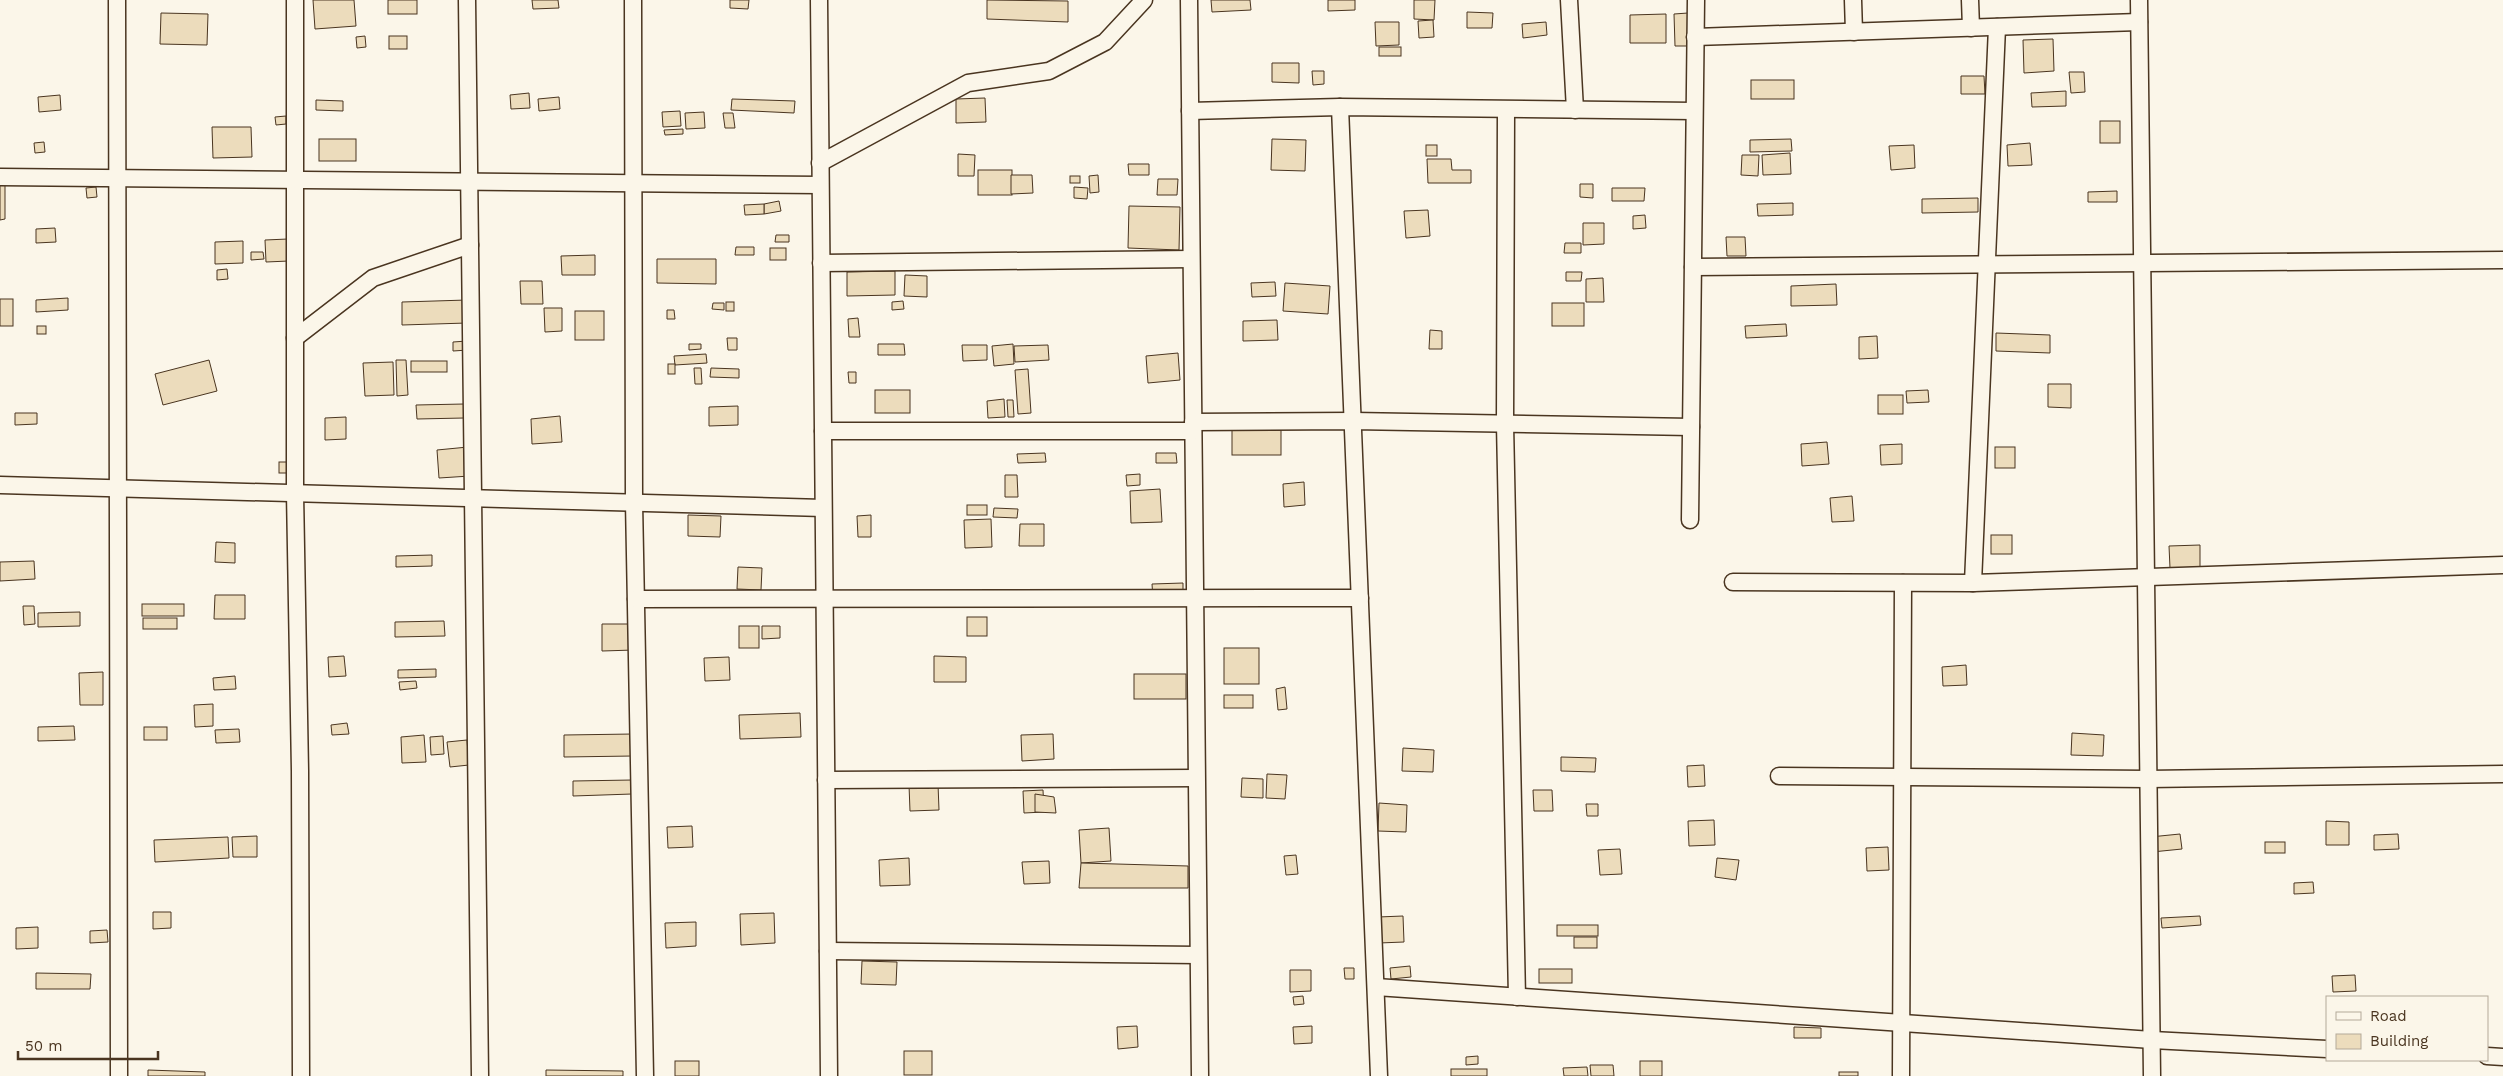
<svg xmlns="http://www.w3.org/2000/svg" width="2503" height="1076" font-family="'Work Sans',sans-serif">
  <rect width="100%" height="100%" fill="#fbf6e9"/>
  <!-- building -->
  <g fill="#ecdcbc" stroke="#4a3520">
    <polygon points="313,0 354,0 356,26 315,29"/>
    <rect x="388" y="0" width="29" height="14"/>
    <polygon points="532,0 558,0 559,8 533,9"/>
    <polygon points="730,0 749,0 748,9 730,8"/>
    <polygon points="987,0 1068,1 1068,22 987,19"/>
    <polygon points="1211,0 1250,0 1251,10 1212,12"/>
    <polygon points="1328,0 1355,0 1355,10 1328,11"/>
    <polygon points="1414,0 1435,0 1434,20 1414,19"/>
    <polygon points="1467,12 1493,13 1492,28 1467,28"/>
    <polygon points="161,13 208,14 207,45 160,44"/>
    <polygon points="1688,13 1689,46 1675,46 1674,14"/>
    <polygon points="1666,14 1666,43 1630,43 1630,15"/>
    <polygon points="1433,20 1434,37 1419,38 1418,21"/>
    <polygon points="1375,22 1399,22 1399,45 1376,46"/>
    <polygon points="1546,22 1547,35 1523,38 1522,24"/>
    <polygon points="365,36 366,47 357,48 356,37"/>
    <rect x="389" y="36" width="18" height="13"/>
    <polygon points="2053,39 2054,71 2024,73 2023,40"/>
    <rect x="1379" y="47" width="22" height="9"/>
    <polygon points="1272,63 1299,63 1299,83 1272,82"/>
    <polygon points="1312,71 1324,71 1324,84 1313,85"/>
    <polygon points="2069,72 2084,72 2085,92 2071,93"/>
    <polygon points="1961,76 1984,76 1985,94 1961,94"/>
    <rect x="1751" y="80" width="43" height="19"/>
    <polygon points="2066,91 2066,106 2032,107 2031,93"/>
    <polygon points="529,93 530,108 511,109 510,95"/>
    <polygon points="60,95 61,110 39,112 38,97"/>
    <polygon points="559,97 560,109 539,111 538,99"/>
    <polygon points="985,98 986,122 956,123 956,99"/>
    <polygon points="732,99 795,101 794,113 731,110"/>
    <polygon points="316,100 343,101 343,111 316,110"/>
    <polygon points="680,111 681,126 663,127 662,112"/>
    <polygon points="704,112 705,128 686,129 685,113"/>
    <polygon points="723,113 733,113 735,128 725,128"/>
    <polygon points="286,116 286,124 276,125 275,117"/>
    <rect x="2100" y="121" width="20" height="22"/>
    <polygon points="212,127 251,127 252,157 213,158"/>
    <polygon points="683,129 683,134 665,135 664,130"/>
    <rect x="319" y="139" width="37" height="22"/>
    <polygon points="1272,139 1306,140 1305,171 1271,170"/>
    <polygon points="1791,139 1792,151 1750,152 1750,140"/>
    <polygon points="44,142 45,152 35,153 34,143"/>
    <polygon points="2030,143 2032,165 2008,166 2007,145"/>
    <rect x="1426" y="145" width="11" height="11"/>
    <polygon points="1914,145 1915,168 1891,170 1889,146"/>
    <polygon points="1790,153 1791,174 1763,175 1762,155"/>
    <polygon points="958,154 975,155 974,176 958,176"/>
    <polygon points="1742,155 1759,155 1758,176 1741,175"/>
    <polygon points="1427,159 1451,159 1452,170 1471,170 1471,183 1428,183"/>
    <polygon points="1128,164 1149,164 1149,175 1129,175"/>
    <rect x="978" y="170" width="34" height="25"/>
    <polygon points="1011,175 1032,175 1033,193 1011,194"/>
    <polygon points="1098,175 1099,192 1090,193 1089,176"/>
    <rect x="1070" y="176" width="10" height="7"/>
    <polygon points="1158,179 1178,179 1177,195 1157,195"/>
    <polygon points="0,183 5,183 5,219 0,220"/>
    <polygon points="1580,184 1593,184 1593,198 1580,197"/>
    <polygon points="96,187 97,197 87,198 86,188"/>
    <polygon points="1074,187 1088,188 1087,199 1074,198"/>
    <polygon points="1612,188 1645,188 1644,201 1612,201"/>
    <polygon points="2117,191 2117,202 2088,202 2088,192"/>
    <polygon points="1978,198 1978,212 1922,213 1922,199"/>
    <polygon points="779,201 781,211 764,214 764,204"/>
    <polygon points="1793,203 1793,215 1758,216 1757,204"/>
    <polygon points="764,204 764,214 745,215 744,205"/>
    <polygon points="1129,206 1180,207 1179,250 1128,248"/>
    <polygon points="1428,210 1430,236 1406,238 1404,211"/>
    <polygon points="1645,215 1646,228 1633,229 1633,216"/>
    <polygon points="1583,223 1604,223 1604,244 1583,245"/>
    <polygon points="55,228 56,242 36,243 36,229"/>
    <polygon points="776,235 789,235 789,242 775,242"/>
    <polygon points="1726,237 1745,237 1746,256 1727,256"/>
    <polygon points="288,239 289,261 266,262 265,240"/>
    <polygon points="243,241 243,263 215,264 215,242"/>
    <polygon points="1565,243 1581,243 1581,253 1564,253"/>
    <polygon points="736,247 754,247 754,255 735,255"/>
    <rect x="770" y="248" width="16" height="12"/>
    <polygon points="251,252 263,252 264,259 251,260"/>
    <polygon points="595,255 595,275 562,275 561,256"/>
    <polygon points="657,259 716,259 716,284 657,283"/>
    <polygon points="227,269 228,279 217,280 217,270"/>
    <polygon points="895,271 895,295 847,296 847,272"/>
    <polygon points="1566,272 1582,272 1581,281 1566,281"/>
    <polygon points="905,275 927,276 927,297 904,296"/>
    <polygon points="1603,278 1604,302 1586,302 1586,279"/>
    <polygon points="520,281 542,281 543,304 521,304"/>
    <polygon points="1275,282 1276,296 1252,297 1251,283"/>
    <polygon points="1285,283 1330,286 1328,314 1283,311"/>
    <polygon points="1836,284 1837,305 1791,306 1791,286"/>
    <polygon points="68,298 68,310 36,312 36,300"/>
    <rect x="0" y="299" width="13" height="27"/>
    <polygon points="467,300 467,323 402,325 402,302"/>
    <polygon points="903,301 904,309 892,310 892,302"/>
    <rect x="726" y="302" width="8" height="9"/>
    <polygon points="713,303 724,303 724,310 712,309"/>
    <rect x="1552" y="303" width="32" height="23"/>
    <polygon points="544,308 562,308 562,331 545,332"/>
    <polygon points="667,310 674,310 675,319 667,319"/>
    <rect x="575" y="311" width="29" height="29"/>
    <polygon points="858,318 860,337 849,337 848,319"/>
    <polygon points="1277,320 1278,340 1243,341 1243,321"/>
    <polygon points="1786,324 1787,336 1746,338 1745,326"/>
    <rect x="37" y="326" width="9" height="8"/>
    <polygon points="1430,330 1442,331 1442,349 1429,349"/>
    <polygon points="1996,333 2050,335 2050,353 1996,351"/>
    <polygon points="1877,336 1878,358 1859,359 1859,337"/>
    <polygon points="727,338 737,338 737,350 728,350"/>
    <polygon points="467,341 468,350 453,351 453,342"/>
    <polygon points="689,344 701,344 701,349 689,350"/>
    <polygon points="878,344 904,344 905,355 878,355"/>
    <polygon points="1013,344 1014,364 994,366 992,346"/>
    <polygon points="962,345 987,345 987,360 963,361"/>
    <polygon points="1048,345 1049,360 1015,362 1014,346"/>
    <polygon points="1178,353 1180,380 1148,383 1146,356"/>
    <polygon points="706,354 707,363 675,365 674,356"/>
    <polygon points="209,360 217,391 163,405 155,374"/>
    <polygon points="396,360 406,360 408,395 397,396"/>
    <rect x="411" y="361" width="36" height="11"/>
    <polygon points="393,362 394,395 365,396 363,363"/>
    <rect x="668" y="364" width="7" height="10"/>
    <polygon points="694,368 701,368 702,384 695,384"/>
    <polygon points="711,368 739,369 739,378 710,377"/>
    <polygon points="1028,369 1031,413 1018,414 1015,370"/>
    <polygon points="848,372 856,372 856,383 849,383"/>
    <polygon points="2048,384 2071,384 2071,408 2048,407"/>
    <rect x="875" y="390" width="35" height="23"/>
    <polygon points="1928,390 1929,402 1907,403 1906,391"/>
    <rect x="1878" y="395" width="25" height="19"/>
    <polygon points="1004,399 1005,417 988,418 987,401"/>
    <polygon points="1007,400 1013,400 1014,417 1008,417"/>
    <polygon points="464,404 464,418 417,419 416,405"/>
    <polygon points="738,406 738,425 709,426 709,407"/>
    <polygon points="15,413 37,413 37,424 15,425"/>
    <polygon points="560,416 562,442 532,444 531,419"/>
    <polygon points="346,417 346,439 325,440 325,418"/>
    <rect x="1232" y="430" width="49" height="25"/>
    <polygon points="1827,442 1829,464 1802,466 1801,444"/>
    <polygon points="1902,444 1902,464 1881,465 1880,445"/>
    <polygon points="468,447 470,476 439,478 437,450"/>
    <rect x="1995" y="447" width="20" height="21"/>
    <polygon points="1045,453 1046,462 1018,463 1017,454"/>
    <polygon points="1156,453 1176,453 1177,463 1156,463"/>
    <rect x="279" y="462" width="9" height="11"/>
    <polygon points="1140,474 1140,485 1127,486 1126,475"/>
    <polygon points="1005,475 1017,475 1018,497 1005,497"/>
    <polygon points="1304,482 1305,505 1284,507 1283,484"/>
    <polygon points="1160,489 1162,522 1131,523 1130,491"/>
    <polygon points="1852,496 1854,521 1832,522 1830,498"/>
    <rect x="967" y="505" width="20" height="10"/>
    <polygon points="994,508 1018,509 1017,518 993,517"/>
    <polygon points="688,515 721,516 720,537 688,536"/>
    <polygon points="871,515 871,537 858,537 857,516"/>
    <polygon points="991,519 992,547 965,548 964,520"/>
    <polygon points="1020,524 1044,524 1044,546 1019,546"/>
    <rect x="1991" y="535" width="21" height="19"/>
    <polygon points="216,542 235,543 235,563 215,562"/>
    <polygon points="2200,545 2200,567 2170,568 2169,546"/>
    <polygon points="432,555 432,566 396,567 396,556"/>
    <polygon points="34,561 35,579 0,581 0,562"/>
    <polygon points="738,567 762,568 761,590 737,589"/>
    <polygon points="1183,583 1183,598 1153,599 1152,584"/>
    <polygon points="215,595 245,595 245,619 214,619"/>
    <rect x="142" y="604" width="42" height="12"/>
    <polygon points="23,606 34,606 35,624 24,625"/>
    <polygon points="80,612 80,626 38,627 38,613"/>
    <rect x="967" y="617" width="20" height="19"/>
    <rect x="143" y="618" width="34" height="11"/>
    <polygon points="444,621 445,636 395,637 395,622"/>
    <polygon points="602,624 633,624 634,650 602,651"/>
    <rect x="739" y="626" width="20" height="22"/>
    <polygon points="762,626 780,626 780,638 762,639"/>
    <rect x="1224" y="648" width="35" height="36"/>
    <polygon points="344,656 346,676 329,677 328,657"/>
    <polygon points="934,656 966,657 966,682 934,682"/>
    <polygon points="729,657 730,680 705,681 704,658"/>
    <polygon points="1966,665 1967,685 1943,686 1942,667"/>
    <polygon points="436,669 436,677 398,678 398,670"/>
    <polygon points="103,672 103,705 80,705 79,673"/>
    <rect x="1134" y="674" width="52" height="25"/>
    <polygon points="235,676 236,689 214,690 213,678"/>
    <polygon points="416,681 417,688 400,690 399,682"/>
    <polygon points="1285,687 1287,709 1278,710 1276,689"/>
    <rect x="1224" y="695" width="29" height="13"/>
    <polygon points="213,704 213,726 195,727 194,705"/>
    <polygon points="800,713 801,737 740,739 739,715"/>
    <polygon points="347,723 349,734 332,735 331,725"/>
    <polygon points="74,726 75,740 38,741 38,727"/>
    <rect x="144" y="727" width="23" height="13"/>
    <polygon points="239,729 240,742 216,743 215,730"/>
    <polygon points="2072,733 2104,735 2103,756 2071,755"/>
    <polygon points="633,734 633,756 564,757 564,735"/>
    <polygon points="1053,734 1054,759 1022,761 1021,735"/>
    <polygon points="424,735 426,762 402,763 401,737"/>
    <polygon points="443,736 444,754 431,755 430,737"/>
    <polygon points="467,740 469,765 450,767 447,742"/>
    <polygon points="1403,748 1434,750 1433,772 1402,771"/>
    <polygon points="1561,757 1596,758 1595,772 1561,771"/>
    <polygon points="1704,765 1705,786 1688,787 1687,766"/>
    <polygon points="1267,774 1287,775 1285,799 1266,798"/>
    <polygon points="1242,778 1263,779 1263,798 1241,797"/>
    <polygon points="632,780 632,794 573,796 573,781"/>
    <polygon points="938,784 939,810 910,811 909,785"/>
    <polygon points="1043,790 1044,812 1024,813 1023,791"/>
    <polygon points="1533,790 1552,790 1553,811 1534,811"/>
    <polygon points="1035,794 1054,797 1056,813 1035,812"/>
    <polygon points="1379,803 1407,805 1406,832 1378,831"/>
    <polygon points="1586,804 1598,804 1598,816 1587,816"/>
    <polygon points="1714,820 1715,845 1689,846 1688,821"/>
    <polygon points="2326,821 2349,822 2349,845 2326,845"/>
    <polygon points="692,826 693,847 668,848 667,827"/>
    <polygon points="1109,828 1111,861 1081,863 1079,830"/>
    <polygon points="2180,834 2182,849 2152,852 2150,837"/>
    <polygon points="2398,834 2399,849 2374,850 2374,835"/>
    <polygon points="257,836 257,857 233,857 232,837"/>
    <polygon points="228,837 229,858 155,862 154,840"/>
    <rect x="2265" y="842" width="20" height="11"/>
    <polygon points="1888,847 1889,870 1867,871 1866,848"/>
    <polygon points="1620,849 1622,874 1600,875 1598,850"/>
    <polygon points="1296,855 1298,874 1286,875 1284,856"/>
    <polygon points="909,858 910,885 880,886 879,860"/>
    <polygon points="1717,858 1739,860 1736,880 1715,877"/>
    <polygon points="1049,861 1050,883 1024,884 1022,862"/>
    <polygon points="1081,863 1188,866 1188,888 1079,888"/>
    <polygon points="2313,882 2314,893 2294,894 2294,883"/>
    <polygon points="153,912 171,912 171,928 153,929"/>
    <polygon points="774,913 775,943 741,945 740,914"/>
    <polygon points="1403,916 1404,942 1379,943 1378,917"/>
    <polygon points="2200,916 2201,925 2162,928 2161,918"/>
    <polygon points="696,922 696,946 666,948 665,923"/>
    <rect x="1557" y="925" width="41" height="11"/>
    <polygon points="38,927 38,948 16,949 16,928"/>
    <polygon points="107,930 108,942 90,943 90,931"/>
    <rect x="1574" y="937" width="23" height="11"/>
    <polygon points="862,961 897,962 896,985 861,984"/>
    <polygon points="1410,966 1411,977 1391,979 1390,968"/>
    <polygon points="1344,968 1354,968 1354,979 1345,979"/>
    <rect x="1539" y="969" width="33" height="14"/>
    <polygon points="1290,970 1311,970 1311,991 1290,992"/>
    <polygon points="36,973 91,974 90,989 36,989"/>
    <polygon points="2355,975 2356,991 2333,992 2332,976"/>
    <polygon points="1303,996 1304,1004 1294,1005 1293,997"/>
    <polygon points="1137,1026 1138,1047 1118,1049 1117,1027"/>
    <polygon points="1312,1026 1312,1043 1294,1044 1293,1027"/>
    <polygon points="1794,1027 1821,1028 1821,1038 1794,1038"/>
    <rect x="904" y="1051" width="28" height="24"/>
    <polygon points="1478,1056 1478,1064 1466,1065 1466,1057"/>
    <rect x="675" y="1061" width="24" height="15"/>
    <rect x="1640" y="1061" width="22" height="15"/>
    <polygon points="1590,1065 1613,1065 1614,1076 1591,1076"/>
    <polygon points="1587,1067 1588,1076 1564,1076 1563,1068"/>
    <rect x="1451" y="1069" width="36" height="7"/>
    <polygon points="148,1070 205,1072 205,1076 148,1076"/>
    <polygon points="546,1070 623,1071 623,1076 546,1076"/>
    <rect x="1839" y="1072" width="19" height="4"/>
  </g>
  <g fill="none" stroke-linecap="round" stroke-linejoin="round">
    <!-- street casing -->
    <g stroke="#4a3520" stroke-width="19">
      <g id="street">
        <polyline points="117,0 119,1076"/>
        <polyline points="295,0 295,493 300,771 301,1076"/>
        <polyline points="467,0 480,1076"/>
        <polyline points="633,0 634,502 645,1076"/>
        <polyline points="819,0 829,1076"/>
        <polyline points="1189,0 1200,1076"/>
        <polyline points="1569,0 1575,110"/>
        <polyline points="1853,0 1854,32"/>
        <polyline points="1970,0 1971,28"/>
        <polyline points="2139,0 2152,1076"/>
        <polyline points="1695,37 2139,22"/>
        <polyline points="1340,107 1379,1076"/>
        <polyline points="1506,110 1505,424 1517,997"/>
        <polyline points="1190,111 1340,107 1694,111"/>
        <polyline points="820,163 968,83 1049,71 1105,42 1144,0"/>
        <polyline points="0,177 820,185"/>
        <polyline points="821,263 1191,259"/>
        <polyline points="1693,267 2503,260"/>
        <polyline points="295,338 373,278 470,245"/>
        <polyline points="1193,422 1353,421 1691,427"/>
        <polyline points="823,431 1193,431"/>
        <polyline points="0,485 823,508"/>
        <polyline points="1690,520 1696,0"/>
        <polyline points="1733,582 1973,583 2503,565"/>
        <polyline points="1973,583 1997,27"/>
        <polyline points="636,599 1360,598"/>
        <polyline points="1779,776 2148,779 2503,774"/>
        <polyline points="826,780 1196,778"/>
        <polyline points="828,951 1198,955"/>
        <polyline points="1376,987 2152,1040 2327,1049"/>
        <polyline points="2487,1056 2503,1057"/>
        <polyline points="1901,1076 1903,583"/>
      </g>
    </g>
    <!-- street -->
    <use href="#street" stroke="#fbf6e9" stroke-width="16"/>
  </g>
  <!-- legend -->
  <rect x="2326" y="996" width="162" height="65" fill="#fbf6e9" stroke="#b4a999"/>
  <rect x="2336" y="1012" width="25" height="8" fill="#fbf6e9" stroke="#b4a999"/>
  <text x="2370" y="1021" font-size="15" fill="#4a3520">Road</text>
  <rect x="2336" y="1034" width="25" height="15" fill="#ecdcbc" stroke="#b4a999"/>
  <text x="2370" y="1046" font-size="15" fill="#4a3520">Building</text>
  <!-- scale -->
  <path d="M18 1051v8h140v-8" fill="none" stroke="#4a3520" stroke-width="2.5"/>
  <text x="25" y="1051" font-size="15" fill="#4a3520" stroke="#fbf6e9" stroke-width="4" paint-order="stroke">50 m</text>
</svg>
